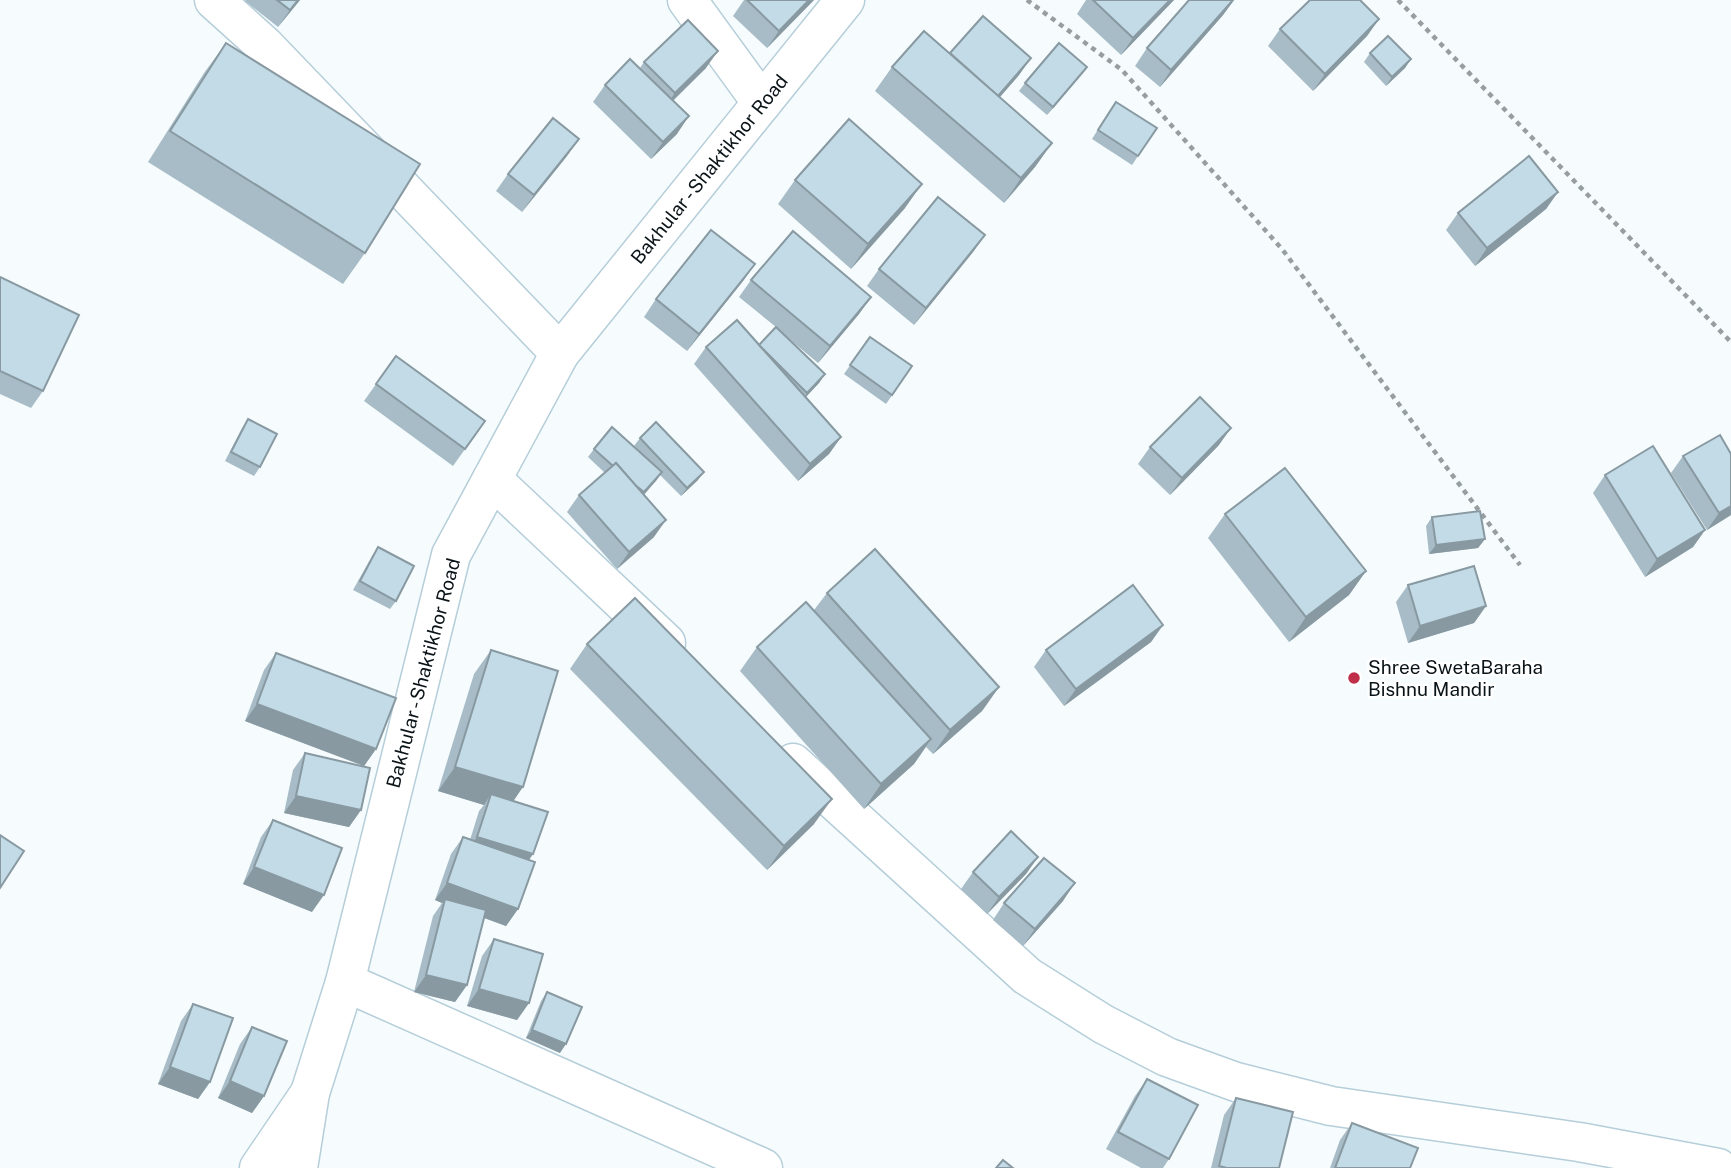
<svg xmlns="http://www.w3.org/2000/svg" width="1731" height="1168" font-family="'Public Sans',sans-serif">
  <rect width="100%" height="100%" fill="#f6fcfe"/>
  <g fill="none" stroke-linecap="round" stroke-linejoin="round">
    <!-- street casing -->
    <g stroke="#b5ced9" stroke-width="41">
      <g id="street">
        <polyline points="214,0 264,45 560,353"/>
        <polyline points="687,0 762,103"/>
        <polyline points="492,479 666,643"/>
        <polyline points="793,763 1027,976 1103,1024 1167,1057 1236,1082 1331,1106 1579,1142 1718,1168"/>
        <polyline points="345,982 763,1168"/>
        <polyline points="259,1168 310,1093"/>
      </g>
    </g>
    <!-- secondary casing -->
    <g stroke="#b5ced9" stroke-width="41">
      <polyline id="secondary" points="298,1168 310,1093 345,982 451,555 560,353 845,0"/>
    </g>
    <!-- path -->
    <g stroke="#979ea1" stroke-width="4.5" stroke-dasharray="5 5" stroke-linecap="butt">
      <polyline points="1027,0 1122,70 1282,249 1520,565"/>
      <polyline points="1398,0 1731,342"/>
    </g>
    <!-- street -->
    <use href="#street" stroke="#fff" stroke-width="38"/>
    <!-- secondary -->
    <use href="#secondary" stroke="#fff" stroke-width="38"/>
  </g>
  <!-- wall -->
  <g fill="#a7bcc6">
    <polygon points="246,0 300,0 278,27 245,1"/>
    <polygon points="744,0 814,0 767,48 733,16"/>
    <polygon points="1086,0 1174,0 1121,55 1077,14"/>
    <polygon points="1234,0 1223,15 1160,87 1135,66 1147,48"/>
    <polygon points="1379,19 1367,36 1313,91 1268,46 1280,29"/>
    <polygon points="226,43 365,253 343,284 148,162 204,73"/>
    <polygon points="950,53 1031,58 1019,75 1000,97 1052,143 1035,167 1004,203 875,91 892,67"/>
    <polygon points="1370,53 1411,59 1405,68 1386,86 1364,62"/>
    <polygon points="644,62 706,68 673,101 677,134 651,159 593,102 605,85 640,68"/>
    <polygon points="1081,75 1047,115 1019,91 1025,83"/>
    <polygon points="1110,110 1138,156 1132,165 1092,139"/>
    <polygon points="567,156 522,212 496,191 508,174"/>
    <polygon points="795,180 905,208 851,269 778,204"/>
    <polygon points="1558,192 1546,209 1475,266 1446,230 1458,213"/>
    <polygon points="985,235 973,252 914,325 867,286 879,269"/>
    <polygon points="755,264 743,281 687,351 644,317 656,299"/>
    <polygon points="0,277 43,391 31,408 0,394"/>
    <polygon points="751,280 871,297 859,314 818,363 788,338 825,374 819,383 806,397 841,437 829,454 798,481 694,364 706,347 759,345 776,327 739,297"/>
    <polygon points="870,337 912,366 886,404 844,374"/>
    <polygon points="396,356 485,421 453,466 364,401"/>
    <polygon points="248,419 260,467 254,476 225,461 242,428"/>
    <polygon points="640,438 698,480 681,496 660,475 644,495 654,537 617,569 567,512 579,495 605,473 588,457 594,449 634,446"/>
    <polygon points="1219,445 1170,495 1138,464 1150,447"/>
    <polygon points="1683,456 1731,515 1707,530 1671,473"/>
    <polygon points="1605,475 1705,530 1693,547 1645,577 1593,493"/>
    <polygon points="1225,514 1366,571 1349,595 1289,642 1208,538"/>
    <polygon points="1432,517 1485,539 1478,548 1429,554 1426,526"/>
    <polygon points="378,547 396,601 390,609 353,590 372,556"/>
    <polygon points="1408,585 1486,606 1474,623 1408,643 1396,602"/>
    <polygon points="827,593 999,687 982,711 933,754 926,747 914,764 864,809 740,671 757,647 814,610"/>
    <polygon points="1163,625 1151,642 1064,706 1034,667 1046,650"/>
    <polygon points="587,644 814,824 767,870 570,669"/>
    <polygon points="491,650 513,801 533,854 529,860 518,909 506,926 484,918 467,985 455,1002 414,992 433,916 442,903 435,900 451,854 463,837 470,840 479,811 484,805 438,791 474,674"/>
    <polygon points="276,653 376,749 364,766 245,721 264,670"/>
    <polygon points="305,753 361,810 349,827 284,813 293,770"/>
    <polygon points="273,820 312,912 243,884 261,837"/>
    <polygon points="1038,857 1026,874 987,914 961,889 973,872"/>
    <polygon points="1063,901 1023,946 993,920 1004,903"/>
    <polygon points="494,939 529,1003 517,1020 467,1006 482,956"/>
    <polygon points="547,992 560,1053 526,1038 541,1001"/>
    <polygon points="193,1004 210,1082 198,1099 158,1084 181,1021"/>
    <polygon points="252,1027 264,1096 252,1113 218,1098 240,1044"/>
    <polygon points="1147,1079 1169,1159 1163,1168 1141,1168 1106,1149 1135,1096"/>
    <polygon points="1236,1098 1279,1168 1211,1168 1224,1115"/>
    <polygon points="1352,1123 1410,1168 1330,1168 1340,1140"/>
  </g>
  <!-- shaded-wall -->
  <g fill="#8899a1">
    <polygon points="298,0 300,0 278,27 290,10"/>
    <polygon points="809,0 814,0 767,48 779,31"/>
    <polygon points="1170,0 1174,0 1121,55 1133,38"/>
    <polygon points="1234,0 1223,15 1160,87 1171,70"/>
    <polygon points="1379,19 1367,36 1313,91 1325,74"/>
    <polygon points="718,51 706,68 663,110 675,93"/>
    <polygon points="1031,58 1019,75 985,114 997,97"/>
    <polygon points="1411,59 1405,68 1386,86 1392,77"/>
    <polygon points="1087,67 1081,75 1047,115 1053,107"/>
    <polygon points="689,116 677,134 651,159 663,142"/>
    <polygon points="579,139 567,156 522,212 534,195"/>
    <polygon points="1052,143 1035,167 1004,203 1021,178"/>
    <polygon points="922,184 905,208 851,269 868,244"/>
    <polygon points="1558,192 1546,209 1475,266 1487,248"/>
    <polygon points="985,235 973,252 914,325 926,308"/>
    <polygon points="755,264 743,281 687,351 699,334"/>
    <polygon points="871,297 859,314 818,363 830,346"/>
    <polygon points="825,374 819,383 801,402 807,393"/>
    <polygon points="1231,428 1219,445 1170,495 1182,478"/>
    <polygon points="841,437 829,454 798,481 810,464"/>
    <polygon points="662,472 656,481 638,501 644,492"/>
    <polygon points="704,472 698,480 681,496 687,488"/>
    <polygon points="1731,506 1731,515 1707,530 1719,513"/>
    <polygon points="666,520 654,537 617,569 629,552"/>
    <polygon points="1705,530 1693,547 1645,577 1657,559"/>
    <polygon points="1485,539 1478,548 1429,554 1436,545"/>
    <polygon points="1366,571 1349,595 1289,642 1306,617"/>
    <polygon points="1486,606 1474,623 1408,643 1420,626"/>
    <polygon points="1163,625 1151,642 1064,706 1076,689"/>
    <polygon points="999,687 982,711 933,754 950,730"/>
    <polygon points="257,704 376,749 364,766 245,721"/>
    <polygon points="931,739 914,764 864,809 881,784"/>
    <polygon points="455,767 523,787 506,812 491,794 484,805 438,791"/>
    <polygon points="296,796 361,810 349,827 284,813"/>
    <polygon points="832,799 814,824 767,870 784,846"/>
    <polygon points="477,837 533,854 521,871 465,854"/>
    <polygon points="1038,857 1026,874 987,914 999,897"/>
    <polygon points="254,867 324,895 312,912 243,884"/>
    <polygon points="447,883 518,909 506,926 444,903 445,899 442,903 435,900"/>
    <polygon points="1075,883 1063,901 1023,946 1035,929"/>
    <polygon points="426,975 467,985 455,1002 414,992"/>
    <polygon points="479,989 529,1003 517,1020 467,1006"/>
    <polygon points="532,1030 566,1044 560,1053 526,1038"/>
    <polygon points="170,1067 210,1082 198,1099 158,1084"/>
    <polygon points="230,1081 264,1096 252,1113 218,1098"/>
  </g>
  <!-- building -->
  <g fill="#c2dbe6" stroke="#8899a1" stroke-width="2">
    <polygon points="277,0 298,0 290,10"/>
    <polygon points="747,0 809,0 779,31"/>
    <polygon points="1093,0 1170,0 1133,38"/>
    <polygon points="1189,0 1233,0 1171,70 1147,48"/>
    <polygon points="1310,0 1360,0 1379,19 1325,74 1280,29"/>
    <polygon points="983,16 1031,58 998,96 950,53"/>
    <polygon points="688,20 718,51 675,93 644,62"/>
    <polygon points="924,31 1052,143 1021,178 892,67"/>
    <polygon points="1388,36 1411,59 1392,77 1370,53"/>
    <polygon points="226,43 420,164 365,253 170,131"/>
    <polygon points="1059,43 1087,67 1053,107 1025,83"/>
    <polygon points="630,59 689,116 663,142 605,85"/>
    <polygon points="1116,102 1157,128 1138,156 1098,130"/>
    <polygon points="553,118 579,139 534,195 508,174"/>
    <polygon points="849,119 922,184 868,244 795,180"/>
    <polygon points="1529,156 1558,192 1487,248 1458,213"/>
    <polygon points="938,197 985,235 926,308 879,269"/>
    <polygon points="711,230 755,264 699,334 656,299"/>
    <polygon points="793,231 871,297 830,346 751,280"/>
    <polygon points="0,277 79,315 43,391 0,371"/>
    <polygon points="737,320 841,437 810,464 706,347"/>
    <polygon points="776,327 825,374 807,393 759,345"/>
    <polygon points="870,337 912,366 892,395 850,365"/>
    <polygon points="396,356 485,421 465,449 376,384"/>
    <polygon points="1200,397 1231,428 1182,478 1150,447"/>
    <polygon points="248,419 277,434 260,467 231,452"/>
    <polygon points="656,422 704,472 687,488 640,438"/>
    <polygon points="612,427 662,472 644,492 635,485 616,463 613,466 594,449"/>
    <polygon points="1720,435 1731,454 1731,506 1719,513 1683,456"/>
    <polygon points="1653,446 1705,530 1657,559 1605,475"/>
    <polygon points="616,463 666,520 629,552 579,495"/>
    <polygon points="1285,468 1366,571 1306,617 1225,514"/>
    <polygon points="1480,511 1485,539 1436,545 1432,517"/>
    <polygon points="378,547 414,566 396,601 360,581"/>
    <polygon points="875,549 999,687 950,730 827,593"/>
    <polygon points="1474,566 1486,606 1420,626 1408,585"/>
    <polygon points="1133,585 1163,625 1076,689 1046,650"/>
    <polygon points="635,598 832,799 784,846 587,644"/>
    <polygon points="806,602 931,739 881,784 757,647"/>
    <polygon points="491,650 558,671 523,787 455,767"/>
    <polygon points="276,653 396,698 376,749 257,704"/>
    <polygon points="305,753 370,768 361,810 296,796"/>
    <polygon points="491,794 548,812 533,854 477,837"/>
    <polygon points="273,820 342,848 324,895 254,867"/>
    <polygon points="1011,831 1038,857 999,897 973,872"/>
    <polygon points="0,835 24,851 0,888"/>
    <polygon points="463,837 535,862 518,909 447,883"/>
    <polygon points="1044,858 1075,883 1035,929 1004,903"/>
    <polygon points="445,899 486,910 467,985 426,975"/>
    <polygon points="494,939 543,954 529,1003 479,989"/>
    <polygon points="547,992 582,1007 566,1044 532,1030"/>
    <polygon points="193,1004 233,1018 210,1082 170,1067"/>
    <polygon points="252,1027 287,1041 264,1096 230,1081"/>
    <polygon points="1147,1079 1198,1105 1169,1159 1118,1132"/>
    <polygon points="1236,1098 1293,1112 1279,1168 1227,1168 1219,1166"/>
    <polygon points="1352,1123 1418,1148 1410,1168 1335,1168"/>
    <polygon points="1003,1160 1013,1168 996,1168"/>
  </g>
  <!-- markers -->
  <circle fill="#bf2f4a" stroke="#fff" stroke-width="2.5" cx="1354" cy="678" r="7"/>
  <g text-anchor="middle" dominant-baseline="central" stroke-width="5" stroke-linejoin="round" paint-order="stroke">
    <!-- street labels -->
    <g font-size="19" fill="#0a1317" stroke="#fff">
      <text transform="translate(709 169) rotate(-51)">Bakhular - Shaktikhor Road</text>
      <text transform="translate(423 673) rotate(-75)">Bakhular - Shaktikhor Road</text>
    </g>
    <!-- poi labels -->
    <g font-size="19" fill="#0a1317" stroke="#fff" text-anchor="start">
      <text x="1368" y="667">Shree SwetaBaraha<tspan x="1368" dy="22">Bishnu Mandir</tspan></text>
    </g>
  </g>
</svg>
